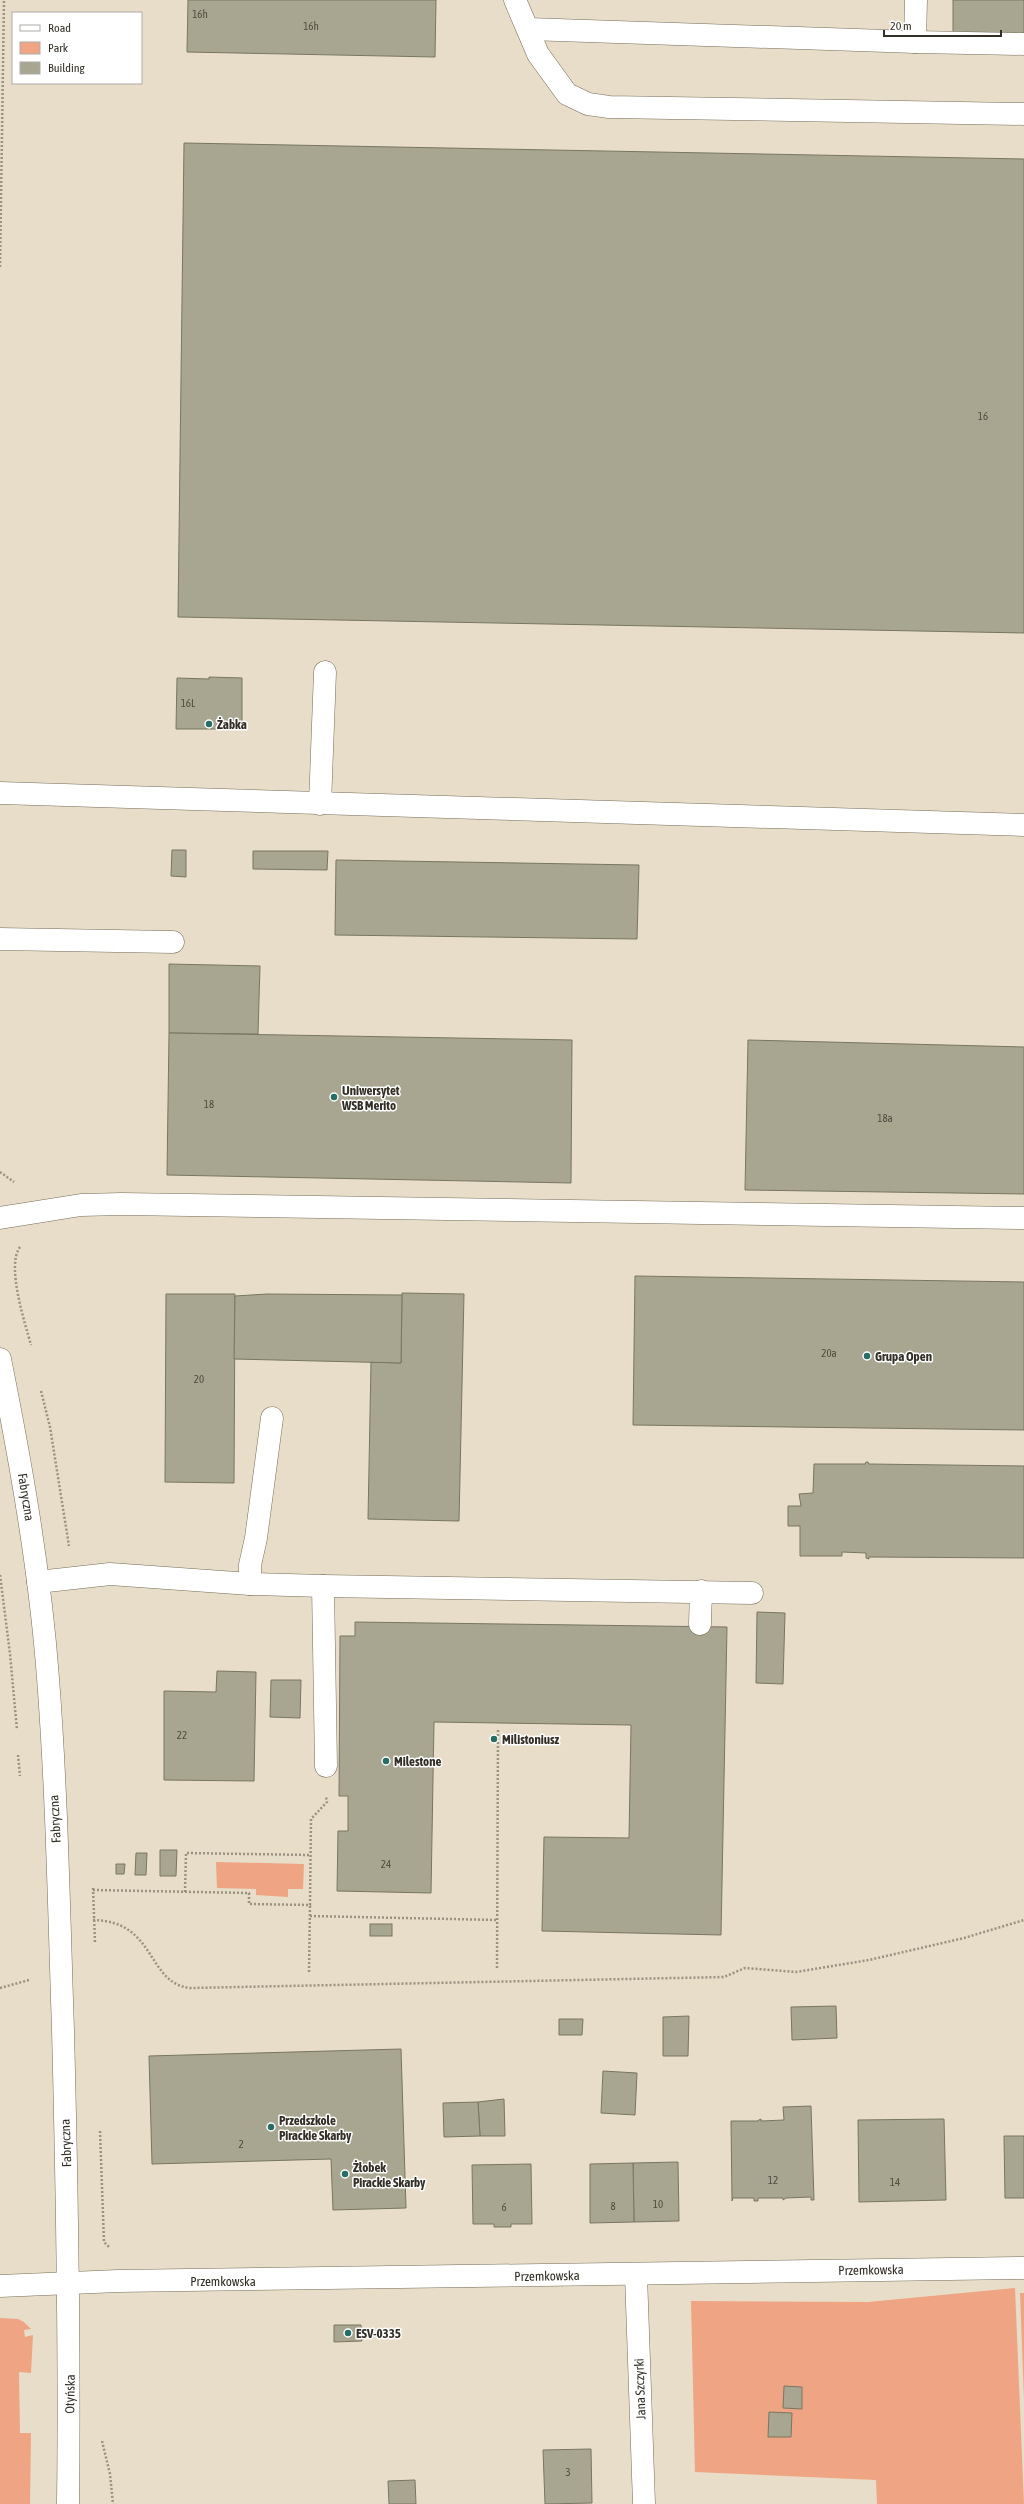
<svg xmlns="http://www.w3.org/2000/svg" width="1024" height="2504" font-family="'Asap Condensed',sans-serif">
  <rect width="100%" height="100%" fill="#e8ddc8"/>
  <!-- green -->
  <g fill="#efa584">
    <polygon points="216,1862 304,1864 303,1889 288,1889 288,1897 256,1895 256,1889 217,1888"/>
    <polygon points="1015,2288 1024,2504 877,2504 876,2480 695,2472 691,2301 868,2302"/>
    <polygon points="1020,2293 1024,2293 1024,2399"/>
    <polygon points="0,2318 18,2319 24,2322 31,2329 24,2330 25,2337 33,2335 31,2373 19,2372 20,2433 31,2433 30,2504 0,2504"/>
  </g>
  <!-- building -->
  <g fill="#a8a690" stroke="#787661">
    <polygon points="188,0 436,0 435,57 187,52"/>
    <polygon points="953,0 1024,0 1024,36 953,35"/>
    <polygon points="184,143 1024,159 1024,633 178,617"/>
    <polygon points="209,677 242,678 242,729 176,729 177,678 209,679"/>
    <polygon points="172,850 186,850 186,877 171,876"/>
    <polygon points="253,851 328,851 327,870 253,869"/>
    <polygon points="336,860 639,865 637,939 335,935"/>
    <polygon points="169,964 260,966 258,1034 169,1033"/>
    <polygon points="169,1033 572,1040 571,1183 167,1175"/>
    <polygon points="748,1040 1024,1047 1024,1194 745,1190"/>
    <polygon points="635,1276 1024,1282 1024,1430 633,1425"/>
    <polygon points="402,1293 464,1294 459,1521 368,1519 371,1362 401,1363"/>
    <polygon points="166,1294 235,1294 234,1483 165,1482"/>
    <polygon points="267,1294 402,1295 401,1363 234,1359 235,1296"/>
    <polygon points="866,1462 868,1462 869,1464 1024,1466 1024,1558 869,1557 869,1559 866,1558 866,1553 842,1552 842,1556 800,1556 800,1526 788,1526 788,1506 801,1506 799,1494 813,1493 814,1464 865,1464"/>
    <polygon points="757,1612 785,1613 783,1684 756,1683"/>
    <polygon points="355,1622 727,1627 721,1935 542,1931 544,1837 629,1838 631,1725 434,1722 431,1893 337,1891 338,1831 348,1831 348,1796 339,1796 340,1636 355,1636"/>
    <polygon points="217,1671 256,1672 254,1781 164,1780 164,1691 216,1692"/>
    <polygon points="271,1680 301,1680 300,1718 270,1717"/>
    <polygon points="160,1850 177,1850 176,1876 160,1876"/>
    <polygon points="136,1853 147,1853 146,1875 135,1875"/>
    <polygon points="116,1864 125,1864 124,1874 116,1874"/>
    <rect x="370" y="1924" width="22" height="12"/>
    <polygon points="836,2006 837,2038 792,2040 791,2007"/>
    <polygon points="689,2016 688,2056 663,2056 663,2017"/>
    <polygon points="559,2019 583,2019 582,2035 559,2035"/>
    <polygon points="401,2049 406,2208 333,2210 331,2159 152,2164 149,2056"/>
    <polygon points="603,2071 637,2073 635,2115 601,2113"/>
    <polygon points="504,2099 505,2136 480,2136 478,2102"/>
    <polygon points="478,2102 480,2136 444,2137 443,2103"/>
    <polygon points="811,2106 814,2200 811,2200 811,2197 786,2198 783,2200 783,2198 758,2198 758,2201 754,2201 754,2198 733,2198 732,2201 731,2121 757,2121 761,2119 761,2121 784,2120 783,2107"/>
    <polygon points="944,2119 946,2200 859,2202 858,2120"/>
    <polygon points="1004,2136 1024,2136 1024,2198 1005,2198"/>
    <polygon points="678,2162 679,2221 634,2222 633,2163"/>
    <polygon points="633,2163 634,2222 590,2223 590,2164"/>
    <polygon points="531,2164 532,2224 511,2224 511,2227 494,2227 494,2224 473,2224 472,2165"/>
    <polygon points="334,2325 361,2325 362,2341 334,2342"/>
    <polygon points="784,2386 802,2387 802,2409 783,2408"/>
    <polygon points="769,2412 792,2413 791,2437 768,2437"/>
    <polygon points="591,2449 592,2503 545,2504 543,2450"/>
    <polygon points="415,2480 416,2504 389,2504 388,2481"/>
  </g>
  <g fill="none" stroke-linecap="round" stroke-linejoin="round">
    <!-- minor casing -->
    <g stroke="#766c59" stroke-width="23">
      <g id="minor">
        <polyline points="515,0 538,54 567,94 588,104 609,107 1024,114"/>
        <polyline points="528,29 915,42 916,0"/>
        <polyline points="915,42 1024,44"/>
        <polyline points="0,793 1024,825"/>
        <polyline points="320,804 325,672"/>
        <polyline points="0,939 173,942"/>
        <polyline points="0,1218 81,1205 122,1204 1024,1218"/>
        <path d="M0,1359C21,1464 40,1571 48,1678C57,1795 59,1913 63,2030C67,2188 70,2346 68,2504"/>
        <polyline points="38,1582 110,1574 250,1584 250,1565 256,1538 272,1418"/>
        <polyline points="250,1584 323,1586 326,1766"/>
        <polyline points="323,1586 752,1593"/>
        <polyline points="700,1624 701,1591"/>
        <polyline points="636,2275 644,2504"/>
        <polyline points="0,2286 118,2281 1024,2268"/>
      </g>
    </g>
    <!-- path -->
    <g stroke="#999182" stroke-width="2.5" stroke-dasharray="2 2" stroke-linecap="butt">
      <polyline points="0,267 4,0"/>
      <polyline points="0,1172 14,1182"/>
      <path d="M20,1247C6,1266 25,1323 31,1345"/>
      <polyline points="41,1391 50,1427 69,1546"/>
      <polyline points="0,1575 10,1654 17,1730"/>
      <polyline points="18,1755 20,1776"/>
      <polyline points="93,1888 95,1943"/>
      <polyline points="93,1890 249,1893 249,1904 310,1905 311,1819 327,1802 326,1797"/>
      <polyline points="185,1892 186,1853 310,1855"/>
      <polyline points="310,1916 497,1920"/>
      <path d="M93,1920C157,1921 146,1983 190,1988L724,1977L745,1968L796,1972L869,1960L964,1938L1024,1920"/>
      <polyline points="497,1968 498,1730"/>
      <polyline points="309,1972 310,1905"/>
      <polyline points="0,1988 29,1980"/>
      <polyline points="100,2131 104,2242 110,2248"/>
      <polyline points="102,2441 110,2474 113,2504"/>
    </g>
    <!-- minor -->
    <use href="#minor" stroke="#fff" stroke-width="22"/>
  </g>
  <!-- markers -->
  <g fill="#266d63" stroke="#fff" stroke-width="1.5">
    <circle cx="209" cy="724" r="4"/>
    <circle cx="334" cy="1097" r="4"/>
    <circle cx="867" cy="1356" r="4"/>
    <circle cx="494" cy="1739" r="4"/>
    <circle cx="386" cy="1761" r="4"/>
    <circle cx="271" cy="2127" r="4"/>
    <circle cx="345" cy="2174" r="4"/>
    <circle cx="348" cy="2333" r="4"/>
  </g>
  <g text-anchor="middle" dominant-baseline="central" stroke-width="3" stroke-linejoin="round" paint-order="stroke">
    <!-- number labels -->
    <g font-size="11" fill="#504c40">
      <text x="200" y="14">16h</text>
      <text x="311" y="26">16h</text>
      <text x="983" y="416">16</text>
      <text x="188" y="703">16L</text>
      <text x="209" y="1104">18</text>
      <text x="885" y="1118">18a</text>
      <text x="829" y="1353">20a</text>
      <text x="199" y="1379">20</text>
      <text x="182" y="1735">22</text>
      <text x="386" y="1864">24</text>
      <text x="241" y="2144">2</text>
      <text x="773" y="2180">12</text>
      <text x="895" y="2182">14</text>
      <text x="658" y="2204">10</text>
      <text x="613" y="2206">8</text>
      <text x="504" y="2207">6</text>
      <text x="568" y="2472">3</text>
    </g>
    <!-- poi labels -->
    <g font-size="13" font-weight="bold" fill="#332e26" stroke="#fff" text-anchor="start">
      <text x="217" y="724">Żabka</text>
      <text x="342" y="1090">Uniwersytet<tspan x="342" dy="15">WSB Merito</tspan></text>
      <text x="875" y="1356">Grupa Open</text>
      <text x="502" y="1739">Milistoniusz</text>
      <text x="394" y="1761">Milestone</text>
      <text x="279" y="2120">Przedszkole<tspan x="279" dy="15">Pirackie Skarby</tspan></text>
      <text x="353" y="2167">Żłobek<tspan x="353" dy="15">Pirackie Skarby</tspan></text>
      <text x="356" y="2333">ESV-0335</text>
    </g>
    <!-- street labels -->
    <g font-size="13" fill="#332e26" stroke="#fff">
      <text transform="translate(26 1497) rotate(81)">Fabryczna</text>
      <text transform="translate(55 1819) rotate(-93)">Fabryczna</text>
      <text transform="translate(66 2143) rotate(-92)">Fabryczna</text>
      <text transform="translate(871 2270) rotate(-1)">Przemkowska</text>
      <text transform="translate(547 2276) rotate(-1)">Przemkowska</text>
      <text x="223" y="2281">Przemkowska</text>
      <text transform="translate(640 2389) rotate(-92)">Jana Szczyrki</text>
      <text transform="translate(70 2394) rotate(-89)">Otyńska</text>
    </g>
  </g>
  <!-- legend -->
  <rect x="12" y="12" width="130" height="72" fill="#ffffff" stroke="#adaba8"/>
  <rect x="20" y="25" width="20" height="6" fill="#ffffff" stroke="#adaba8"/>
  <text x="48" y="32" font-size="12" fill="#332e26">Road</text>
  <rect x="20" y="42" width="20" height="12" fill="#efa584" stroke="#adaba8"/>
  <text x="48" y="52" font-size="12" fill="#332e26">Park</text>
  <rect x="20" y="62" width="20" height="12" fill="#a8a690" stroke="#adaba8"/>
  <text x="48" y="72" font-size="12" fill="#332e26">Building</text>
  <!-- scale -->
  <path d="M884 30v6h117v-6" fill="none" stroke="#332e26" stroke-width="2"/>
  <text x="890" y="30" font-size="12" fill="#332e26" stroke="#ffffff" stroke-width="3" paint-order="stroke">20 m</text>
</svg>
